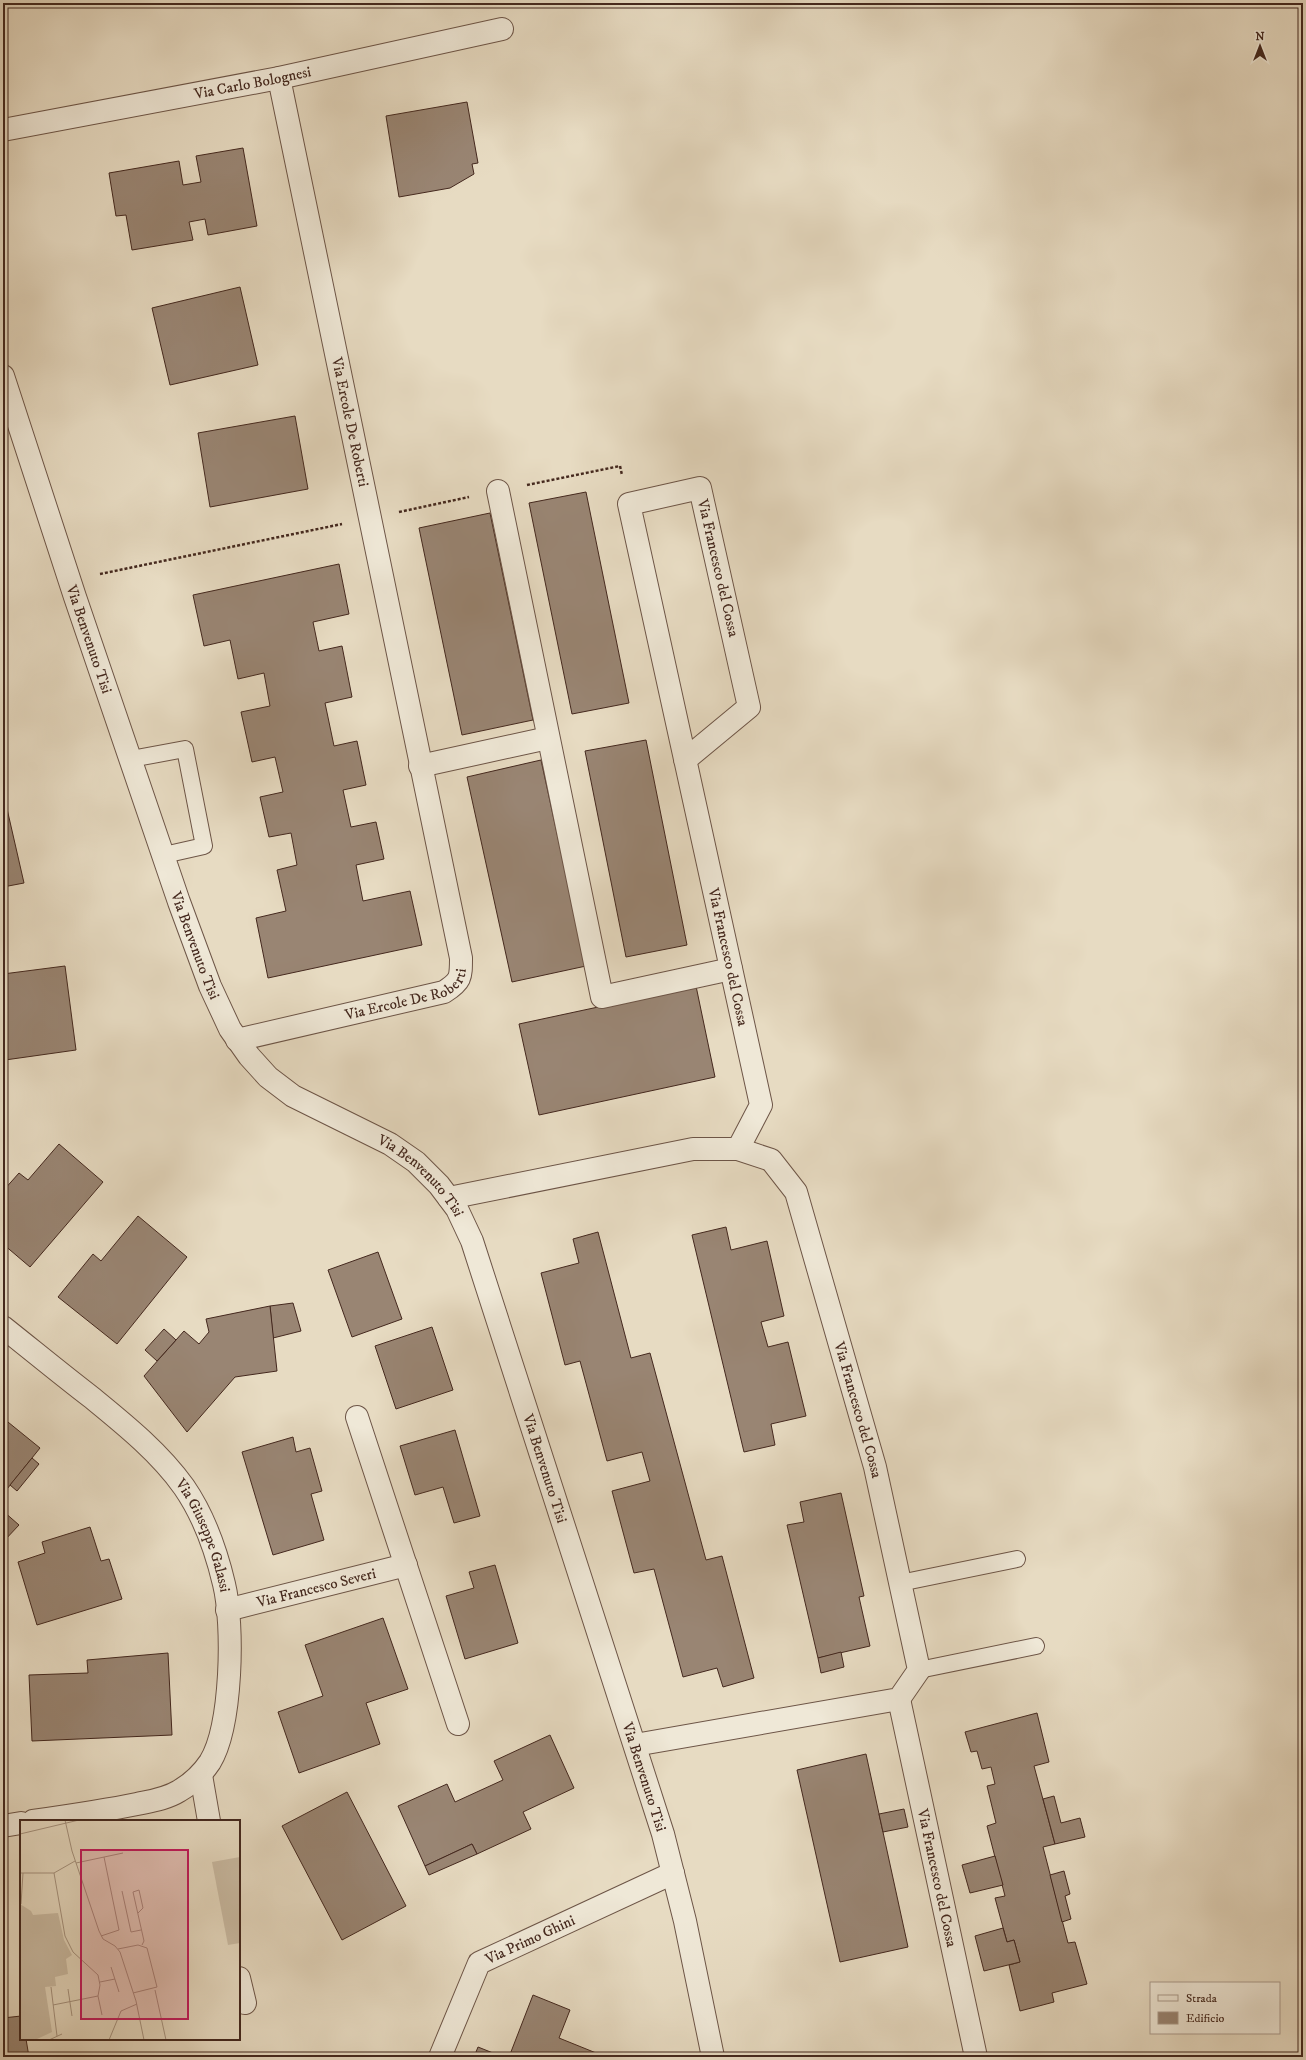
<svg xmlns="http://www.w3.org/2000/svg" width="1306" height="2060" font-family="'IM FELL DW Pica',serif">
  <rect width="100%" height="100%" fill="#e7dbc2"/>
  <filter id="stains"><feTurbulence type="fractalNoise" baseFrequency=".005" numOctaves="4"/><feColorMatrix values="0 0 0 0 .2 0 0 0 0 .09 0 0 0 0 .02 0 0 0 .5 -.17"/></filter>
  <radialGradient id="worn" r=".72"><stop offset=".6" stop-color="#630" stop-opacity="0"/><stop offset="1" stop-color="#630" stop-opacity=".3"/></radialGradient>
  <!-- building -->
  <g fill="#998573" stroke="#44281e">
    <polygon points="467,102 478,163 472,164 474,174 450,188 399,197 386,116"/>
    <polygon points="243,148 257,226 208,235 205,219 189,222 193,240 132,250 126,215 116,216 109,173 179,161 183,185 201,182 196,156"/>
    <polygon points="240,287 258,365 170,385 152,308"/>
    <polygon points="295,416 308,489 210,507 198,433"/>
    <polygon points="586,492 629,703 572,714 529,503"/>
    <polygon points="490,513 533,720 462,735 419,528"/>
    <polygon points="339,564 349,614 313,622 319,651 342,646 352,697 325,703 334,746 357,741 366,785 343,790 351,827 376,822 384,859 356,865 363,901 410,891 422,945 268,978 256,918 286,911 277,870 297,865 291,833 269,837 260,797 283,792 275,757 252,762 241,712 270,706 264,673 238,679 230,640 204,646 193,595"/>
    <polygon points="646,740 687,945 626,957 585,751"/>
    <polygon points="541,760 586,966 512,982 467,777"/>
    <polygon points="5,800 24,883 3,887 3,801"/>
    <polygon points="65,966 76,1050 5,1060 3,1044 3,974"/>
    <polygon points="696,986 715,1077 539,1115 519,1024"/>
    <polygon points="59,1144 103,1182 30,1267 3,1244 3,1191 19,1173 28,1180"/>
    <polygon points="138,1216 187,1257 117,1344 58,1297 93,1254 101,1261"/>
    <polygon points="726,1227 731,1250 767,1241 784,1316 761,1322 768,1347 788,1342 806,1416 771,1424 775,1445 744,1452 692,1235"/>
    <polygon points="598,1232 631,1358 650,1353 706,1560 722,1556 754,1678 723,1687 717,1668 683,1677 654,1569 634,1573 612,1491 650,1481 642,1452 607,1461 580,1361 565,1365 541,1273 579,1263 573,1239"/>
    <polygon points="378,1252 402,1319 352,1337 328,1270"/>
    <polygon points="293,1303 301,1331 273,1338 270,1306"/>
    <polygon points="270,1306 277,1371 235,1377 187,1432 144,1376 184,1331 199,1344 209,1332 206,1319"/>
    <polygon points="432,1327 453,1390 396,1409 375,1346"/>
    <polygon points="164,1329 176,1340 157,1361 145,1350"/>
    <polygon points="3,1418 40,1448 3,1494"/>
    <polygon points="455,1430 480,1516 454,1523 443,1487 415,1495 400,1446"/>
    <polygon points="293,1437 296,1452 310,1448 322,1491 311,1494 324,1540 273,1555 242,1452"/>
    <polygon points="32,1458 39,1464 17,1491 10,1485"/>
    <polygon points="841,1493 864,1596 859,1597 870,1646 818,1658 787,1525 804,1522 800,1502"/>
    <polygon points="3,1511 19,1525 3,1542"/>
    <polygon points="90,1527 101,1561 109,1559 122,1599 37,1625 18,1562 45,1553 42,1542"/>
    <polygon points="495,1565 518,1643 465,1659 446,1596 474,1588 469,1572"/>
    <polygon points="383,1618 408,1689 366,1703 380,1744 299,1773 278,1712 323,1696 305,1645"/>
    <polygon points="841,1652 844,1667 821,1673 818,1658"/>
    <polygon points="168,1653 172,1735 32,1741 29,1675 88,1673 87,1660"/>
    <polygon points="1037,1713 1049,1762 1034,1766 1055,1844 1043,1847 1068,1943 1075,1942 1087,1984 1052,1993 1054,2002 1020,2011 1009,1965 1020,1962 1014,1940 1007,1942 995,1898 1005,1896 987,1826 996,1823 987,1786 995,1784 991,1767 982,1769 977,1751 971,1752 965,1732"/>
    <polygon points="550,1735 574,1788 523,1812 531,1829 477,1854 472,1844 425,1866 398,1806 447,1784 455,1802 503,1780 494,1761"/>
    <polygon points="866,1754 908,1947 840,1962 797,1770"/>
    <polygon points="347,1792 406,1906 342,1940 282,1826"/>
    <polygon points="1054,1796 1061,1823 1080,1818 1085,1837 1055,1844 1043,1799"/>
    <polygon points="904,1809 908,1827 883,1832 879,1814"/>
    <polygon points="472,1844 477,1854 429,1875 425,1866"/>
    <polygon points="995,1856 1003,1885 970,1893 962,1865"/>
    <polygon points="1064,1871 1070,1894 1065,1896 1071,1919 1062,1922 1050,1875"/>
    <polygon points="1003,1928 1007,1942 1014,1940 1020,1962 984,1971 975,1936"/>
    <polygon points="533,1995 570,2010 559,2038 606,2057 509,2057"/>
    <polygon points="21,2016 21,2039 26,2039 29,2057 3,2057 3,2018"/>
    <polygon points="478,2047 503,2057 474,2057"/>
  </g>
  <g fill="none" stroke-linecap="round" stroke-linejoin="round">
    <!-- service casing -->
    <g stroke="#6d5547" stroke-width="18">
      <g id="service">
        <polyline points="131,759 185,749 204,846 164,855"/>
        <polyline points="900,1583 1017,1559"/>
        <polyline points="919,1670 1036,1646"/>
      </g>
    </g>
    <!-- minor casing -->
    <g stroke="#6d5547" stroke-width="24">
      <g id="minor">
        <path id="s1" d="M3,130L279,78L502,29"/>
        <path id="s2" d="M3,376L75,597L179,902L210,986L230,1029L249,1056L268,1077L293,1096L390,1144L416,1162L439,1185L457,1209L472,1241L663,1834L685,1921L713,2057"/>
        <polyline points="498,491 602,997 731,969"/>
        <path id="s3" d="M685,760L749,707L700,488L629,504L761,1105L738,1149"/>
        <polyline points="420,766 548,738"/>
        <path id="s4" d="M237,1040L444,992C461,981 461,978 461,958L279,78"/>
        <path id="s5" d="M449,1198L693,1149H738L771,1160L796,1192L875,1467L919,1670L899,1699L635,1745"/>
        <path id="s6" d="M3,1327C32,1350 61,1374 91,1397C124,1424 159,1452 184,1487C204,1516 216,1550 224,1584C234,1625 232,1726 210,1762C202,1774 191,1784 179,1791C166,1799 151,1801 137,1804C103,1811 68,1816 33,1821"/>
        <polyline points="357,1417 458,1724"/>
        <path id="s7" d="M227,1610L406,1565"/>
        <path id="s8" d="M899,1699L976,2057"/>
        <polyline points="201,1775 209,1821"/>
        <polyline points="3,1826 21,1823"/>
        <polyline points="239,1978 245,2003"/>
        <path id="s9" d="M440,2057L479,1963L673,1873"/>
      </g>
    </g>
    <!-- path -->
    <g stroke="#44281e" stroke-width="2.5" stroke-dasharray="3 2" stroke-linecap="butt">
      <polyline points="527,485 620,466 622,475"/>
      <polyline points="399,512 469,497"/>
      <polyline points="100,574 342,524"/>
    </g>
    <!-- service -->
    <use href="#service" stroke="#efe8d7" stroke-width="16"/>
    <!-- minor -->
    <use href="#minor" stroke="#efe8d7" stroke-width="22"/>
  </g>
  <g text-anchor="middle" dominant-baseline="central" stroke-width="3" stroke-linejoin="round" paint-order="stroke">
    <!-- street labels -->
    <g font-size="15" fill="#44281e" stroke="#efe8d7">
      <text stroke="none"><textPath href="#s1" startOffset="254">Via Carlo Bolognesi</textPath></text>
      <text transform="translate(350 422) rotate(78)">Via Ercole De Roberti</text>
      <text transform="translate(718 568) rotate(77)">Via Francesco del Cossa</text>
      <text stroke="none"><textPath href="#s2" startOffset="277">Via Benvenuto Tisi</textPath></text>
      <text stroke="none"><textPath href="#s2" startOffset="601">Via Benvenuto Tisi</textPath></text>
      <text stroke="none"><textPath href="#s3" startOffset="844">Via Francesco del Cossa</textPath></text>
      <text stroke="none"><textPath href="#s4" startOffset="177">Via Ercole De Roberti</textPath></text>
      <text stroke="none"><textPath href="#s2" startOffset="937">Via Benvenuto Tisi</textPath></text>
      <text stroke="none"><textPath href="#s5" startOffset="596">Via Francesco del Cossa</textPath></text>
      <text stroke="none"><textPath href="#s2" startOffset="1261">Via Benvenuto Tisi</textPath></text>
      <text stroke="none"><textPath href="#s6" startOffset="295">Via Giuseppe Galassi</textPath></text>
      <text stroke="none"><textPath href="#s7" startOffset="92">Via Francesco Severi</textPath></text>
      <text stroke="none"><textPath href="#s2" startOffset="1585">Via Benvenuto Tisi</textPath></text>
      <text stroke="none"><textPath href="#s8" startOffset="183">Via Francesco del Cossa</textPath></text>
      <text stroke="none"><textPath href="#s9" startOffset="158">Via Primo Ghini</textPath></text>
    </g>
  </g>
  <!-- overview -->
  <g transform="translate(20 1820)">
    <rect width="220" height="220" fill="#e7dbc2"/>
    <path d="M220,37V123L208,125L192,42Z" fill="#cbbda6"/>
    <path d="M0,84L11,91L13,95L38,93L44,120L52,135L46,139L48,154L35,157L36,166L25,167L32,212L15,220H0Z" fill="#cbbda6"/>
    <path fill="none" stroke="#a69380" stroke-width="1" d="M45,0L52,31L79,111L83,119L95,126L100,132L116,181L124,220M0,14L59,0M56,43L103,33M0,53H34L55,41M34,53L45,116L53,132L78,155L80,165L78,176L82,195M102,71L111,112L121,110M1,84L3,53M118,93L123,88L119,70L113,72L124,121L122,125M81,116L99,110L84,37M98,129L118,125L127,128L137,167L113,173M91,147L99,172M80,162L95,159M31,167L37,216M48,169L52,196M135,170L146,220M33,185L78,176M29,220L42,214M89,220L101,191L117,184"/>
    <path fill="#c2185b" fill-opacity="0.15" stroke="#c2185b" stroke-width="2" d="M61,30H168V199H61Z"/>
    <rect width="220" height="220" fill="none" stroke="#44281e" stroke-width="2"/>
  </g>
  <!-- margin -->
  <rect width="1306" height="2060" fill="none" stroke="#e7dbc2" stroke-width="16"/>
  <rect x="4" y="4" width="1298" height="2052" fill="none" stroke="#44281e" stroke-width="2"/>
  <rect x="8" y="8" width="1290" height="2044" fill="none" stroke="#44281e"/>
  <!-- legend -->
  <rect x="1150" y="1982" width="130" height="52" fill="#efe8d7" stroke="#ab9b8d"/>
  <rect x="1158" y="1995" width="20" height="6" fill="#efe8d7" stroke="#ab9b8d"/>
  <text x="1186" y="2002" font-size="12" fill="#44281e">Strada</text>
  <rect x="1158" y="2012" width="20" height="12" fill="#998573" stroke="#ab9b8d"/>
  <text x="1186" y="2022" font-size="12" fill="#44281e">Edificio</text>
  <!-- north arrow -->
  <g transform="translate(1260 46)" stroke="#efe8d7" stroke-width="3" paint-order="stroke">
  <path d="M0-3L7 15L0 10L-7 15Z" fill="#44281e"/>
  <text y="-6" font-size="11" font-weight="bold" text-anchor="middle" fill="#44281e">N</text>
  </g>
  <rect width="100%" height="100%" filter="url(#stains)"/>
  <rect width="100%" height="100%" fill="url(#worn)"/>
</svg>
